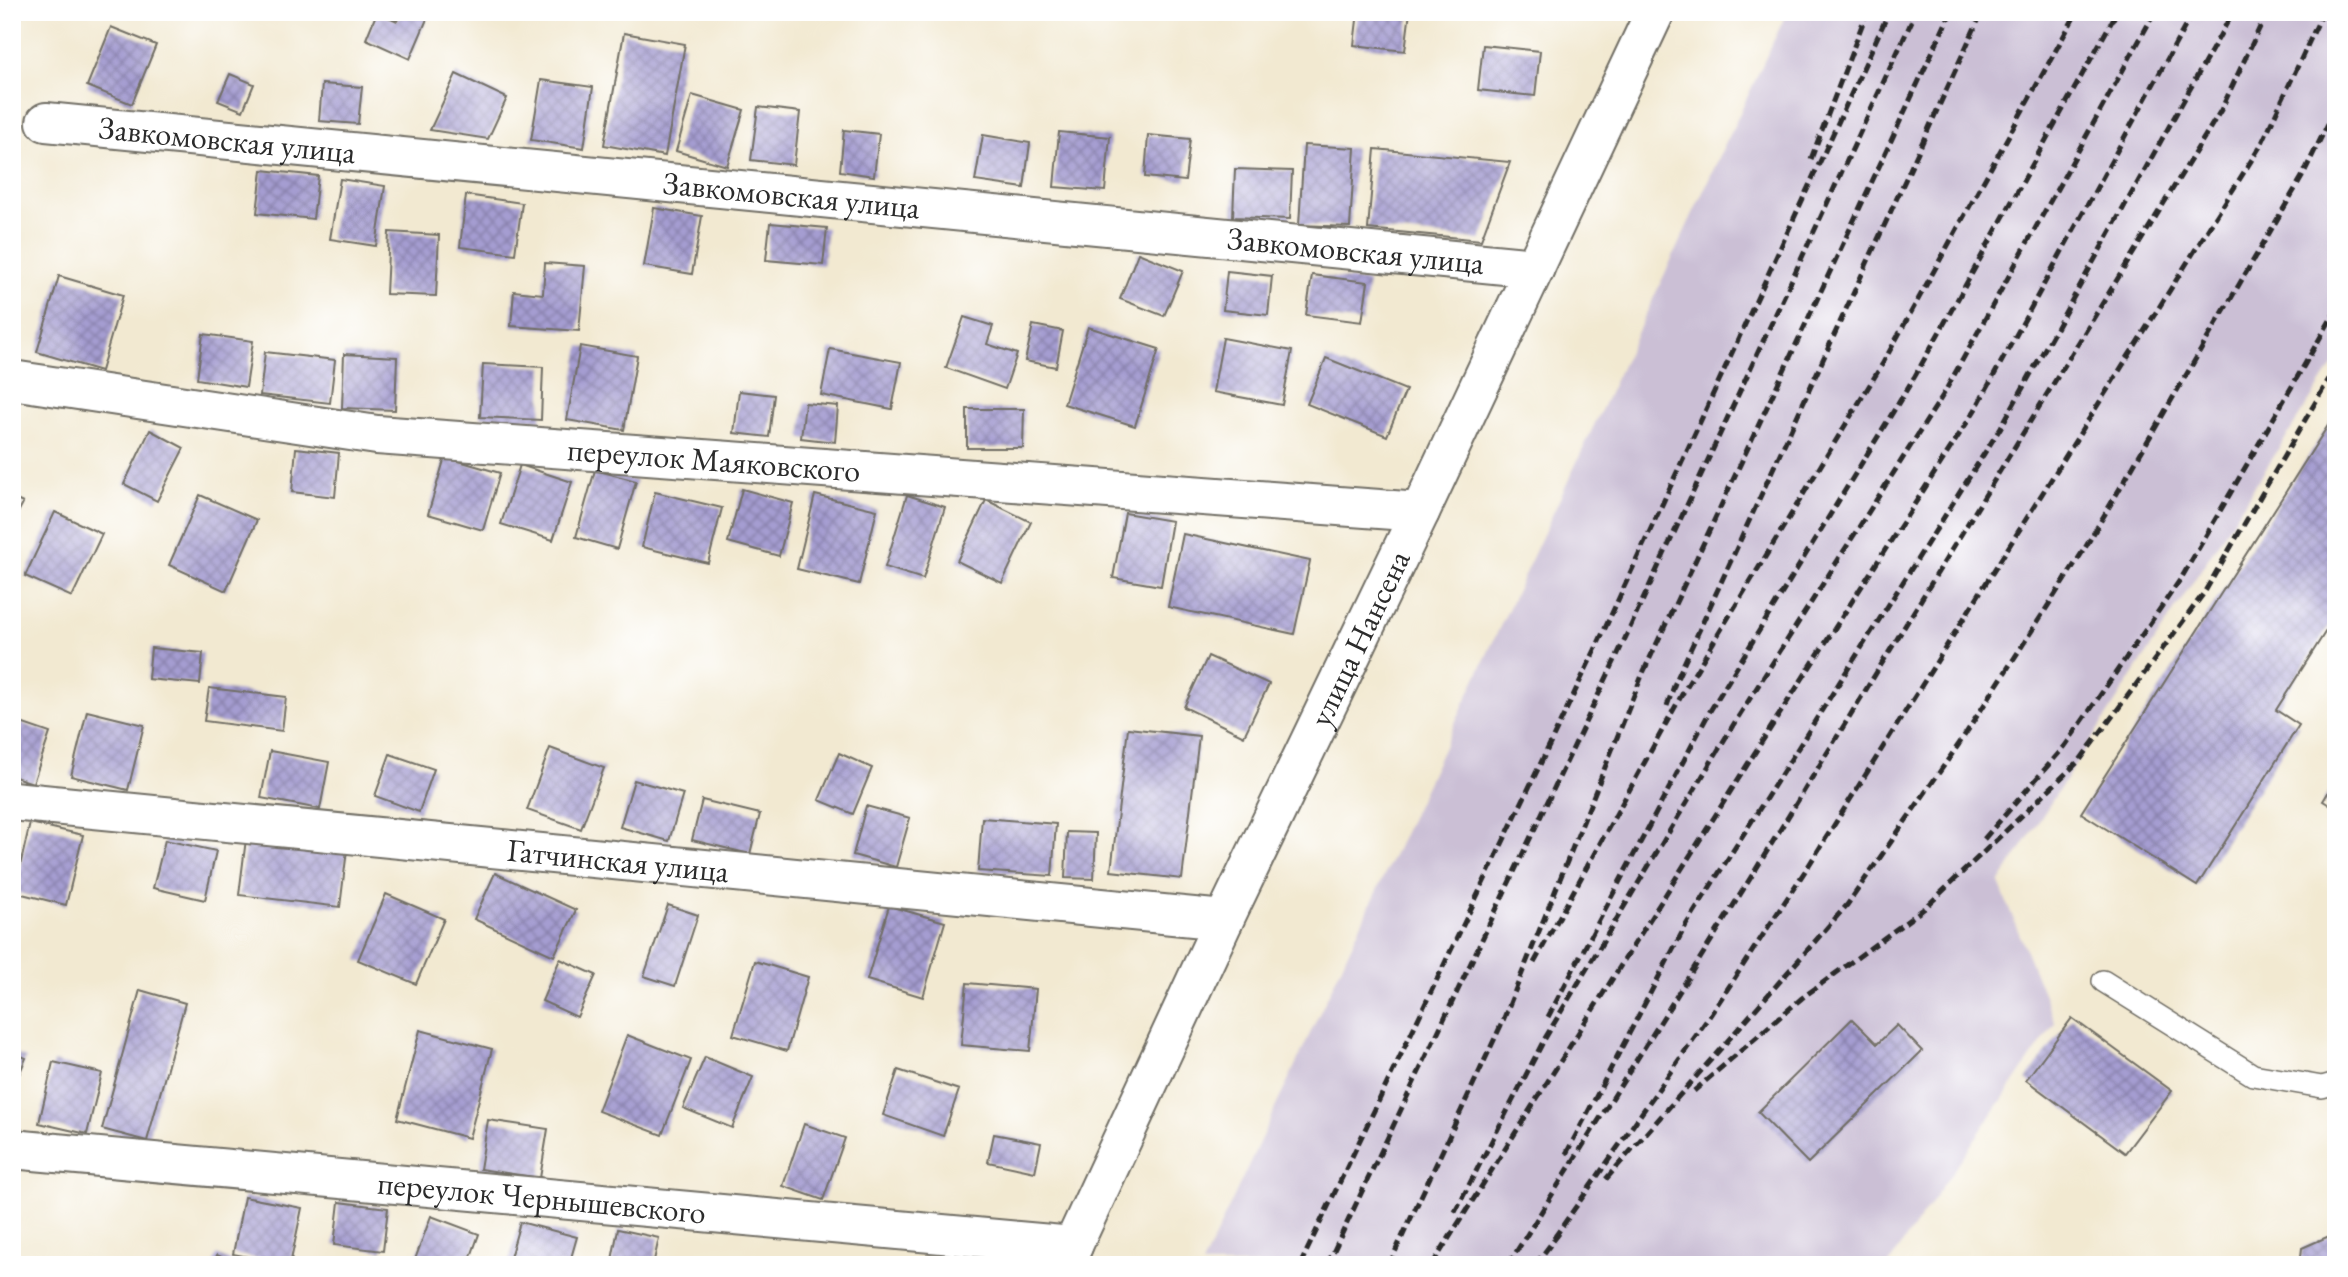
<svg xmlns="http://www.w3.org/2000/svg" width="2348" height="1277" font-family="'EB Garamond',serif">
  <defs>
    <pattern id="building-cross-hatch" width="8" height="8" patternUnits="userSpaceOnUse" patternTransform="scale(1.75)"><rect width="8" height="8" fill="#a59dd1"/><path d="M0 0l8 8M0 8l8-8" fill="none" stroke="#8780aa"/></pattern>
  </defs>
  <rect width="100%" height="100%" fill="#fff"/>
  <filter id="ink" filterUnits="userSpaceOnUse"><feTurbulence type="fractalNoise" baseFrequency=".0143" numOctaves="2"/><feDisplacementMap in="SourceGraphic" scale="14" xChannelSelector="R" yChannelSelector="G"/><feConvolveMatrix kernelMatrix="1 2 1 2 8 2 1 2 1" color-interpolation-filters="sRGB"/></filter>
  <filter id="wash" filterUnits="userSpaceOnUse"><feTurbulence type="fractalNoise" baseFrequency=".00686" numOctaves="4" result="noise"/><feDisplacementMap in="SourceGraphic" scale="28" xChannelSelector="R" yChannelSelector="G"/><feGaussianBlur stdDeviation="1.57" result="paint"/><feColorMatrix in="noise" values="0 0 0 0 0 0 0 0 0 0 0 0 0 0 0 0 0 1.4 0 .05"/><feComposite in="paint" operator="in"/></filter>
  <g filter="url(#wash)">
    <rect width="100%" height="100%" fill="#f2e9d1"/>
    <!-- railway -->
    <polygon fill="#cbbfd5" points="1787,12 2336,12 2336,360 1999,883 2055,1023 1888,1265 1202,1265"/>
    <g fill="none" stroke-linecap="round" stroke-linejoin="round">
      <!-- stream -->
      <polyline stroke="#67c0e5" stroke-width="12" points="12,20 19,12"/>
    </g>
    <g id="blocks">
      <!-- building -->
      <g fill="url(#building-cross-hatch)">
        <polygon points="377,12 397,21 401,12 430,12 410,59 366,39"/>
        <polygon points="1358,12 1410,12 1405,51 1354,45"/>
        <polygon points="111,27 156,45 132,104 87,86"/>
        <polygon points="624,33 685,44 665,156 604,145"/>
        <polygon points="1483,45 1540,51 1535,96 1478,90"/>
        <polygon points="230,74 254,84 243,111 218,101"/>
        <polygon points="456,74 507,98 488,139 430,130"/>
        <polygon points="541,80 593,87 584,148 531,140"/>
        <polygon points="322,84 362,87 358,124 319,121"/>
        <polygon points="692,95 744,110 727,166 676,151"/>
        <polygon points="758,107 800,112 794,165 751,160"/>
        <polygon points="844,130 879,134 874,176 840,171"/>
        <polygon points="1059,132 1110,137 1105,191 1054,187"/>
        <polygon points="983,135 1030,143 1024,188 975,181"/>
        <polygon points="1148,135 1190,139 1185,181 1145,177"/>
        <polygon points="1304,145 1355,148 1350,227 1299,225"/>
        <polygon points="1375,149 1510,162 1481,240 1368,229"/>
        <polygon points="1235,169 1292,171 1290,219 1233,217"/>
        <polygon points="262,170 318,176 313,219 257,213"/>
        <polygon points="340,179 385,186 376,246 330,239"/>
        <polygon points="466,195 522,203 515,254 460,247"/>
        <polygon points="654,208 702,216 692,274 644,266"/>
        <polygon points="770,223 827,228 823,265 766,260"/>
        <polygon points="389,232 439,235 436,296 386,294"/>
        <polygon points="1138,253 1183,271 1164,316 1120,299"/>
        <polygon points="545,263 585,266 579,331 511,326 514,291 543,294"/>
        <polygon points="1227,271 1272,276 1268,315 1223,310"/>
        <polygon points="1312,275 1368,282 1362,322 1306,315"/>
        <polygon points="59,276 123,295 101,371 37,352"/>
        <polygon points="964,317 993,326 987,344 1017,354 1005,389 946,368"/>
        <polygon points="1033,325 1063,331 1056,367 1025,361"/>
        <polygon points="1088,327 1159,349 1135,426 1064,404"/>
        <polygon points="203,334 253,341 246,387 197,379"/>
        <polygon points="1223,338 1292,351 1282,405 1213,392"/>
        <polygon points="580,346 637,356 624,430 567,420"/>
        <polygon points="830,349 901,362 892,409 821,395"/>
        <polygon points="265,352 335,360 330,403 260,395"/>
        <polygon points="344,354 397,357 395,410 342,408"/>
        <polygon points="1326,358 1406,390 1387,436 1307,404"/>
        <polygon points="483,364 543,367 541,420 480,417"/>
        <polygon points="739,391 774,395 769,437 734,433"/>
        <polygon points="805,403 838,406 835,442 801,438"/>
        <polygon points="967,409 1024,409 1023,448 967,448"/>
        <polygon points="2336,413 2336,615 2276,710 2299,725 2197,886 2081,813"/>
        <polygon points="150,430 184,448 157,501 124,484"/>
        <polygon points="296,448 339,453 335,497 292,492"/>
        <polygon points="445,457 500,473 483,530 428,514"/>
        <polygon points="520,465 572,482 553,540 501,524"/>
        <polygon points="595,470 636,481 617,549 576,537"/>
        <polygon points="742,489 793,503 779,556 728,542"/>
        <polygon points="655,492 722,508 708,563 642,547"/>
        <polygon points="200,495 257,520 226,591 169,565"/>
        <polygon points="815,495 877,510 859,584 797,569"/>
        <polygon points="907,495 945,507 923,579 885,567"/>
        <polygon points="12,498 23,503 12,524"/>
        <polygon points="986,500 1031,522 1002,583 957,561"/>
        <polygon points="55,512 102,534 72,597 25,576"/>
        <polygon points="1125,513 1172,521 1161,586 1113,578"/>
        <polygon points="1183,534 1310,561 1294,634 1168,607"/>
        <polygon points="151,648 203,653 200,684 148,679"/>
        <polygon points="1208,656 1269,684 1244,736 1184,707"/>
        <polygon points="209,688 286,697 282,731 204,721"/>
        <polygon points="87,711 144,725 128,790 71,776"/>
        <polygon points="12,720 50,733 33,783 12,776"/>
        <polygon points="1128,728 1199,736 1182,879 1111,871"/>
        <polygon points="550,748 604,768 581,829 527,810"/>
        <polygon points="270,751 329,762 320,809 261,798"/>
        <polygon points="839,753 872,768 853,814 819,800"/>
        <polygon points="390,754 434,769 419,812 375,796"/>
        <polygon points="634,780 683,794 669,841 620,827"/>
        <polygon points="2336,780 2336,809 2323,801"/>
        <polygon points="702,800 760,814 750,854 692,840"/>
        <polygon points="866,806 910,818 896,867 853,855"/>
        <polygon points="982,818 1056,824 1052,876 978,871"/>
        <polygon points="30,823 83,835 66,905 14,892"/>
        <polygon points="1067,832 1096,833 1094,879 1065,878"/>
        <polygon points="246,839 347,850 340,907 239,895"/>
        <polygon points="165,840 216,851 205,900 153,888"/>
        <polygon points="495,873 576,910 554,956 474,919"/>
        <polygon points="386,894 444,919 416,984 358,960"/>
        <polygon points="668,905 698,915 675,986 644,976"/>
        <polygon points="889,906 945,922 923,997 867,980"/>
        <polygon points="560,959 596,975 577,1017 542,1001"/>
        <polygon points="755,961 808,977 787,1051 733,1035"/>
        <polygon points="967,983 1036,989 1030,1051 961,1045"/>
        <polygon points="140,990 185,1003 147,1141 102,1129"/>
        <polygon points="2072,1018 2172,1091 2125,1153 2026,1080"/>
        <polygon points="1852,1019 1877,1044 1897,1025 1922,1051 1808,1163 1758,1112"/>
        <polygon points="420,1030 492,1049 469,1138 397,1119"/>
        <polygon points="627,1035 691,1060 662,1135 598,1111"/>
        <polygon points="12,1052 26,1058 12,1091"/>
        <polygon points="705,1057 753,1077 732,1128 683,1108"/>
        <polygon points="53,1062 102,1073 87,1134 39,1123"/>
        <polygon points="898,1070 959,1090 943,1136 883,1115"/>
        <polygon points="488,1120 548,1129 540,1178 480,1169"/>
        <polygon points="804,1124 845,1138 823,1200 783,1186"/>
        <polygon points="994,1134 1041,1143 1035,1172 988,1162"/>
        <polygon points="244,1197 302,1208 290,1265 233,1254"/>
        <polygon points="339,1202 388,1208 383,1251 334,1245"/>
        <polygon points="431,1216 479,1234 468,1265 413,1265"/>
        <polygon points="520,1222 577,1237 569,1265 508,1265"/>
        <polygon points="618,1229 659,1238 653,1265 611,1265"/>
        <polygon points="2336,1233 2336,1265 2300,1265 2302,1248"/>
        <polygon points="217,1255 239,1265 213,1265"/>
      </g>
    </g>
  </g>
  <g filter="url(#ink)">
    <use href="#blocks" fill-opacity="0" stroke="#716e65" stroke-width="2"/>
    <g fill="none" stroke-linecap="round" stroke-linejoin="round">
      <!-- lane casing -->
      <g stroke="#716e65" stroke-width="24">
        <polyline id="lane" points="2103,981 2253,1075 2322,1087 2336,1083"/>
      </g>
      <!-- street casing -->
      <g stroke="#716e65" stroke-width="42">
        <g id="street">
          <path id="s1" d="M46,122L1535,268"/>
          <path id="s2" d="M12,380L377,435L1420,512"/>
          <path id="s3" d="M12,801L1224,920"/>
          <path id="s4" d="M12,1149L1073,1246"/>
        </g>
      </g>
      <!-- primary casing -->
      <g stroke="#716e65" stroke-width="42">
        <g id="primary">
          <path id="s5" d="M1064,1265L1224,920L1420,512L1655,12"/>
        </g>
      </g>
      <!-- lane -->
      <use href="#lane" stroke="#fff" stroke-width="21"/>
      <!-- street -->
      <use href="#street" stroke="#fff" stroke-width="38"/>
      <!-- primary -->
      <use href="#primary" stroke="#fff" stroke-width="38"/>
      <!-- rail -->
      <g stroke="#2b2b2b" stroke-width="5" stroke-dasharray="10 5" stroke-linecap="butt">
        <polyline points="1772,15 1774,12"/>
        <polyline points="1811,159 1867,12"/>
        <polyline points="1667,706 1675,683 1982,12"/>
        <polyline points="1984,839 2065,746 2182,577 2336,310"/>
        <polyline points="1534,963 1685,689 1883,363 2077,12"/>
        <polyline points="1548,1017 1710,711 1915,376 2117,12"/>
        <polyline points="1694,1091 1802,998 1925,908 2080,760 2204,593 2336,367"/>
        <polyline points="1566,1154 1686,925 2001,427 2233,12"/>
        <polyline points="1606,1179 1847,905 1959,744 2085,548 2302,177 2336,107"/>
        <polyline points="1455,1212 1544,1040 1735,722 1943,395 2155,12"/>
        <polyline points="1554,1238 1709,1017 1809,865 2261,145 2323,12"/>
        <polyline points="1300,1265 1595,650 1889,12"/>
        <polyline points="1327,1265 1615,660 1916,12"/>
        <polyline points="1389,1265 1502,1023 1643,673 1951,12"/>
        <polyline points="1432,1265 1761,743 1975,410 2193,12"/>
        <polyline points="1508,1265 1753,874 2221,110 2267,12"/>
        <polyline points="1535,1265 1560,1232"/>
      </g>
    </g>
  </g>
  <g text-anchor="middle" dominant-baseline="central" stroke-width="5" stroke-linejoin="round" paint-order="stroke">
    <!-- street labels -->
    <g font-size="32" fill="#2b2b2b" stroke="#fff">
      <text stroke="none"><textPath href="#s1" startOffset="182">Завкомовская улица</textPath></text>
      <text stroke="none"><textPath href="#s1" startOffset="749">Завкомовская улица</textPath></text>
      <text stroke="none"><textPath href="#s1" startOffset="1316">Завкомовская улица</textPath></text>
      <text stroke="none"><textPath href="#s2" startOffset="707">переулок Маяковского</textPath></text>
      <text stroke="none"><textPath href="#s5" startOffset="693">улица Нансена</textPath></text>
      <text stroke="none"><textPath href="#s3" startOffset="609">Гатчинская улица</textPath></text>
      <text stroke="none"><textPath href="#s4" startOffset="532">переулок Чернышевского</textPath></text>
    </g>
  </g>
  <!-- margin -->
  <rect width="2348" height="1277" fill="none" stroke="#fff" stroke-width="42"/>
</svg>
